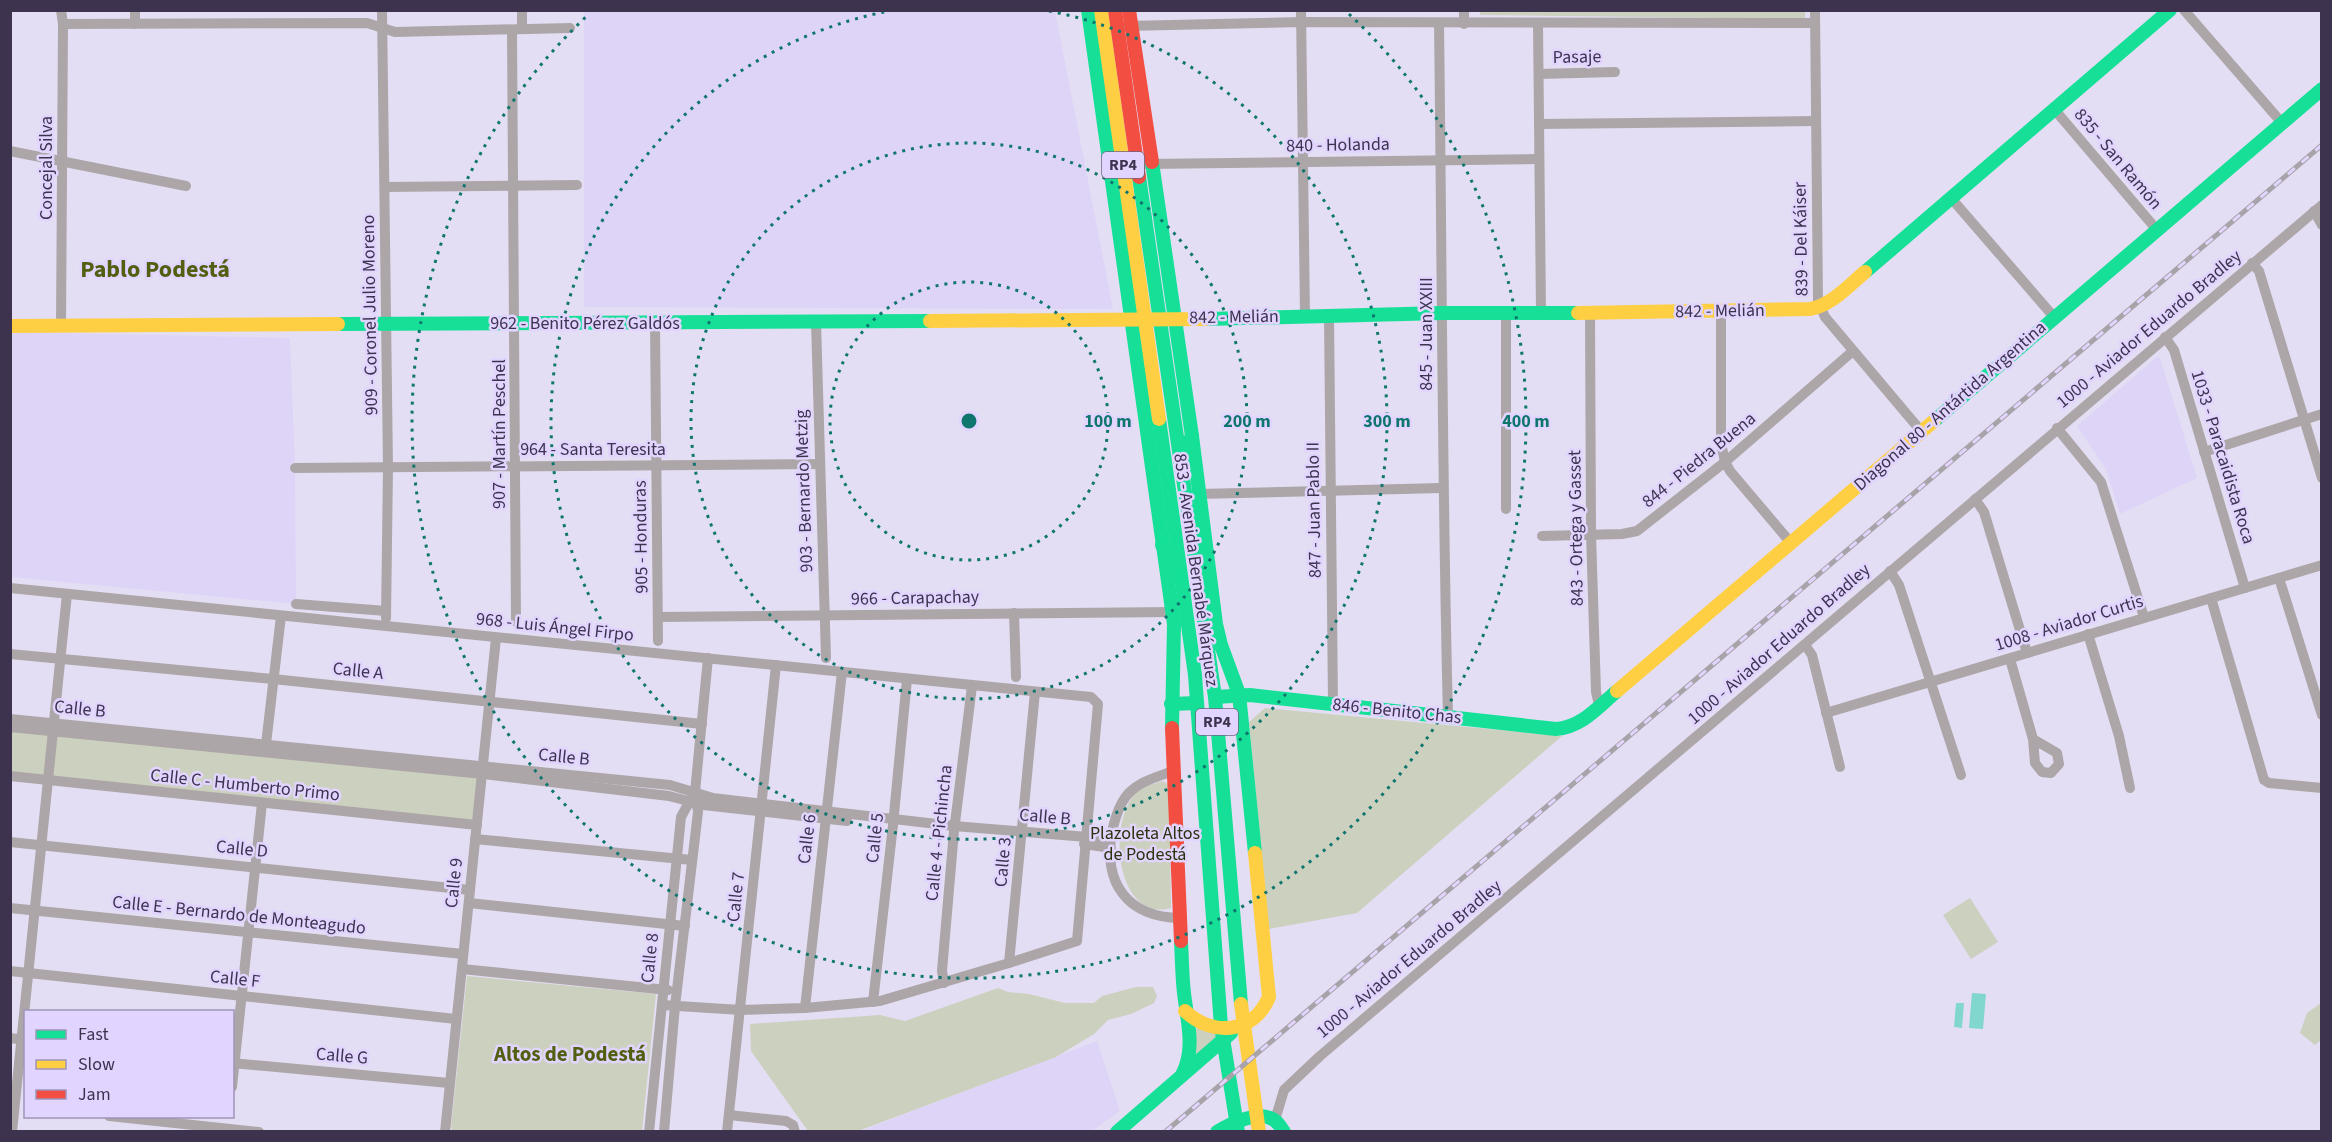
<svg xmlns="http://www.w3.org/2000/svg" width="2332" height="1142" font-family="'Source Sans 3',sans-serif">
  <rect width="100%" height="100%" fill="#e4def4"/>
  <!-- built -->
  <g fill="#ded4f7">
    <polygon points="584,11 1055,11 1113,309 584,307"/>
    <polygon points="11,332 290,338 295,468 296,604 11,577"/>
    <polygon points="2157,357 2160,358 2197,478 2120,514 2106,469 2077,426"/>
    <polygon points="1097,1041 1120,1111 1092,1131 858,1132"/>
  </g>
  <!-- green -->
  <g fill="#ccd0be">
    <polygon points="1805,10 1805,19 1480,15 1480,11"/>
    <polygon points="1265,708 1562,736 1357,913 1269,929 1249,722"/>
    <polygon points="10,727 483,774 477,825 11,776"/>
    <path d="M1162,781L1169,784L1171,908C1116,923 1106,821 1137,792C1144,786 1154,784 1162,781Z"/>
    <polygon points="1970,898 1998,942 1971,959 1943,915"/>
    <polygon points="467,976 656,994 642,1131 453,1132 451,1127"/>
    <polygon points="1136,987 1153,987 1157,996 1154,1003 1131,1014 1108,1020 1094,1034 1056,1057 858,1131 808,1131 751,1051 750,1024 880,1015 905,1021 998,988 1008,992 1029,994 1065,1003 1094,1003 1102,996"/>
    <polygon points="2321,1003 2321,1040 2315,1045 2300,1033 2307,1013"/>
    <polygon points="1198,1026 1225,1033 1194,1060 1193,1034"/>
  </g>
  <!-- water -->
  <g fill="#81d6cd">
    <polygon points="1972,993 1986,994 1983,1029 1969,1028"/>
    <polygon points="1956,1003 1964,1003 1962,1028 1954,1027"/>
  </g>
  <g fill="none" stroke-linecap="round" stroke-linejoin="round">
    <!-- street -->
    <g stroke="#ada6a9" stroke-width="10">
      <polyline points="135,10 135,24"/>
      <polyline points="382,10 388,467 386,618"/>
      <polyline points="522,10 522,29"/>
      <polyline points="1301,10 1305,316"/>
      <polyline points="1464,10 1464,24"/>
      <polyline points="1815,10 1818,301 1825,317 1921,431"/>
      <polyline points="2184,10 2282,123"/>
      <polyline points="63,24 367,23 395,32 570,28"/>
      <path d="M1439,24C1442,255 1442,486 1448,716"/>
      <polyline points="1538,24 1541,313"/>
      <polyline points="1126,26 1301,22 1815,23"/>
      <polyline points="512,30 516,622"/>
      <polyline points="1539,74 1615,72"/>
      <polyline points="2054,109 2157,230"/>
      <polyline points="1539,124 1816,121"/>
      <polyline points="10,151 186,186"/>
      <polyline points="1146,164 1539,159"/>
      <polyline points="385,187 577,185"/>
      <polyline points="1951,198 2054,317"/>
      <polyline points="2314,211 2322,225"/>
      <polyline points="2252,263 2259,271 2322,478"/>
      <polyline points="1721,311 1721,443 1725,462 1730,471 1791,543"/>
      <polyline points="1590,313 1591,534 1596,692 1599,705"/>
      <polyline points="1506,314 1506,509"/>
      <polyline points="1329,316 1333,704"/>
      <polyline points="816,322 826,658"/>
      <polyline points="655,324 658,641"/>
      <polyline points="61,326 63,24 61,10"/>
      <polyline points="2165,337 2174,350 2245,588"/>
      <polyline points="2057,428 2101,482 2144,617"/>
      <polyline points="2204,452 2322,414"/>
      <polyline points="295,468 820,464"/>
      <polyline points="1199,494 1442,488"/>
      <polyline points="1975,499 1984,512 2027,653"/>
      <polyline points="1542,536 1622,534 1637,531 1725,462 1853,351"/>
      <polyline points="1890,571 1899,585 1961,775"/>
      <polyline points="2279,578 2322,715"/>
      <polyline points="10,588 1091,697 1098,704 1077,941 1009,963 880,1001 805,1008 741,1010 662,1005"/>
      <polyline points="2211,598 2264,780 2269,783 2322,788"/>
      <polyline points="296,604 386,611"/>
      <polyline points="1014,613 1016,677"/>
      <polyline points="659,617 1172,612"/>
      <polyline points="2088,634 2119,736 2130,788"/>
      <polyline points="1805,645 1812,655 1840,767"/>
      <polyline points="10,654 273,679 702,724"/>
      <polyline points="2010,659 2033,739 2035,763 2042,772 2051,773 2059,764 2057,753 2033,739"/>
      <polyline points="1826,713 2322,565"/>
      <polyline points="10,719 670,785 713,798 954,826 1111,839"/>
      <polyline points="10,727 483,774 669,796 703,805 847,821"/>
      <polyline points="266,744 281,616"/>
      <path d="M1173,771C1157,777 1140,781 1128,794C1119,804 1115,818 1112,832C1103,883 1127,917 1180,918"/>
      <polyline points="10,776 477,825"/>
      <polyline points="475,839 692,860"/>
      <polyline points="10,842 470,890"/>
      <polyline points="1084,844 1111,848"/>
      <polyline points="469,903 685,926"/>
      <polyline points="10,908 463,954"/>
      <polyline points="1009,963 1035,692"/>
      <polyline points="462,969 668,990"/>
      <polyline points="10,971 456,1019"/>
      <polyline points="944,983 942,971 954,831 972,686"/>
      <polyline points="873,1002 893,825 907,679"/>
      <polyline points="805,1008 842,672"/>
      <polyline points="10,1038 26,1040"/>
      <polyline points="232,1063 449,1083"/>
      <polyline points="232,1087 262,803"/>
      <polyline points="729,1115 786,1121 793,1125 795,1132"/>
      <polyline points="109,1116 259,1132"/>
      <polyline points="1275,1120 1284,1090 1320,1056 2322,205"/>
      <polyline points="12,1132 67,594"/>
      <polyline points="445,1132 496,638"/>
      <polyline points="649,1132 681,817 692,797"/>
      <polyline points="664,1132 675,1006 698,812 695,792 708,658"/>
      <polyline points="727,1132 776,665"/>
    </g>
    <!-- fast -->
    <g stroke="#16e098" stroke-width="14">
      <polyline points="1088,10 1174,624 1172,728"/>
      <polyline points="1152,162 1192,436 1216,624 1221,645 1239,694 1255,853"/>
      <polyline points="1139,177 1215,697 1241,1004"/>
      <polyline points="1865,272 2170,10"/>
      <polyline points="1206,319 1443,313 1578,313"/>
      <polyline points="338,324 930,321"/>
      <polyline points="1159,419 1195,675 1221,1026 1238,1132"/>
      <polyline points="1934,421 2322,89"/>
      <polyline points="1180,460 1192,436"/>
      <polyline points="1162,545 1177,574"/>
      <path d="M1215,697L1250,695L1556,729C1582,727 1598,707 1617,691"/>
      <polyline points="1171,704 1197,703"/>
      <path d="M1181,941C1182,958 1182,976 1184,993C1187,1020 1196,1049 1182,1075"/>
      <polyline points="1117,1132 1231,1033"/>
      <path d="M1217,1132C1231,1123 1259,1110 1274,1120C1279,1123 1281,1128 1284,1132"/>
    </g>
    <!-- slow -->
    <g stroke="#ffcf43" stroke-width="14">
      <polyline points="1101,10 1159,419"/>
      <path d="M1578,313L1810,309C1832,305 1848,286 1865,272"/>
      <polyline points="930,321 1206,319"/>
      <polyline points="10,326 338,324"/>
      <polyline points="1617,691 1934,421"/>
      <polyline points="1241,1004 1259,1132"/>
      <path d="M1185,1011C1212,1037 1254,1034 1269,997L1255,853"/>
    </g>
    <!-- jam -->
    <g stroke="#f24e42" stroke-width="14">
      <polyline points="1115,10 1139,177"/>
      <polyline points="1129,10 1152,162"/>
      <polyline points="1172,728 1181,941"/>
    </g>
    <!-- rail casing -->
    <g stroke="#a8a2a9" stroke-width="5">
      <polyline id="rail" points="1165,1132 2322,145"/>
    </g>
    <!-- rail -->
    <use href="#rail" stroke="#e1d4fe" stroke-width="3" stroke-dasharray="9" stroke-linecap="butt"/>
  </g>
  <!-- distance rings -->
  <g fill="none" stroke="#0f766e" stroke-width="3" stroke-dasharray="3 6">
    <circle cx="969" cy="421" r="139"/>
    <circle cx="969" cy="421" r="278"/>
    <path d="M1049 11A418 418 0 1 1 889 11"/>
    <path d="M1349 14A557 557 0 1 1 589 14"/>
  </g>
  <g text-anchor="middle" dominant-baseline="central" stroke-width="5" stroke-linejoin="round" paint-order="stroke">
    <!-- shield labels -->
    <g fill="#e1d4fe" stroke="#6e6384" stroke-width="1.5">
      <rect x="1102" y="152" width="42" height="26" rx="4.5"/>
      <rect x="1196" y="709" width="42" height="26" rx="4.5"/>
    </g>
    <g font-size="16" font-weight="bold" fill="#3d334f">
      <text x="1123" y="165">RP4</text>
      <text x="1217" y="722">RP4</text>
    </g>
    <!-- street labels -->
    <g font-size="18" fill="#3d334f" stroke="#e1d4fe">
      <text transform="translate(1577 57) rotate(-1)">Pasaje</text>
      <text transform="translate(1338 145) rotate(-1)">840 - Holanda</text>
      <text transform="translate(2118 159) rotate(50)">835 - San Ramón</text>
      <text transform="translate(46 168) rotate(-90)">Concejal Silva</text>
      <text transform="translate(1801 239) rotate(-91)">839 - Del Káiser</text>
      <text transform="translate(1720 311) rotate(-1)">842 - Melián</text>
      <text transform="translate(370 315) rotate(-91)">909 - Coronel Julio Moreno</text>
      <text transform="translate(1234 317) rotate(-1)">842 - Melián</text>
      <text x="585" y="323">962 - Benito Pérez Galdós</text>
      <text transform="translate(2149 329) rotate(-40)">1000 - Aviador Eduardo Bradley</text>
      <text transform="translate(1426 334) rotate(-90)">845 - Juan XXIII</text>
      <text transform="translate(1950 406) rotate(-41)">Diagonal 80 - Antártida Argentina</text>
      <text transform="translate(499 434) rotate(-90)">907 - Martín Peschel</text>
      <text x="593" y="449">964 - Santa Teresita</text>
      <text transform="translate(2223 457) rotate(73)">1033 - Paracaidista Roca</text>
      <text transform="translate(1699 460) rotate(-39)">844 - Piedra Buena</text>
      <text transform="translate(804 491) rotate(-92)">903 - Bernardo Metzig</text>
      <text transform="translate(1314 510) rotate(-91)">847 - Juan Pablo II</text>
      <text transform="translate(1576 528) rotate(-91)">843 - Ortega y Gasset</text>
      <text transform="translate(641 537) rotate(-91)">905 - Honduras</text>
      <text transform="translate(1196 570) rotate(82)">853 - Avenida Bernabé Márquez</text>
      <text transform="translate(915 598) rotate(-1)">966 - Carapachay</text>
      <text transform="translate(2069 623) rotate(-17)">1008 - Aviador Curtis</text>
      <text transform="translate(555 627) rotate(6)">968 - Luis Ángel Firpo</text>
      <text transform="translate(1779 644) rotate(-41)">1000 - Aviador Eduardo Bradley</text>
      <text transform="translate(358 671) rotate(6)">Calle A</text>
      <text transform="translate(80 709) rotate(6)">Calle B</text>
      <text transform="translate(1397 711) rotate(6)">846 - Benito Chas</text>
      <text transform="translate(564 757) rotate(6)">Calle B</text>
      <text transform="translate(245 785) rotate(6)">Calle C - Humberto Primo</text>
      <text transform="translate(1045 817) rotate(5)">Calle B</text>
      <text transform="translate(939 833) rotate(-84)">Calle 4 - Pichincha</text>
      <text transform="translate(875 838) rotate(-84)">Calle 5</text>
      <text transform="translate(807 839) rotate(-83)">Calle 6</text>
      <text transform="translate(242 849) rotate(6)">Calle D</text>
      <text transform="translate(1003 862) rotate(-85)">Calle 3</text>
      <text transform="translate(454 883) rotate(-84)">Calle 9</text>
      <text transform="translate(736 897) rotate(-84)">Calle 7</text>
      <text transform="translate(239 915) rotate(6)">Calle E - Bernardo de Monteagudo</text>
      <text transform="translate(650 958) rotate(-84)">Calle 8</text>
      <text transform="translate(1409 959) rotate(-40)">1000 - Aviador Eduardo Bradley</text>
      <text transform="translate(235 979) rotate(6)">Calle F</text>
      <text transform="translate(342 1056) rotate(5)">Calle G</text>
    </g>
    <!-- park labels -->
    <g font-size="18" fill="#2a310b" stroke="#e1d4fe">
      <text x="1145" y="833">Plazoleta Altos<tspan x="1145" dy="21">de Podestá</tspan></text>
    </g>
    <!-- quarter labels -->
    <g font-size="21" font-weight="bold" fill="#525f10" stroke="#e1d4fe">
      <text x="570" y="1054">Altos de Podestá</text>
    </g>
    <!-- district labels -->
    <g font-size="24" font-weight="bold" fill="#525f10" stroke="#e1d4fe">
      <text x="155" y="269">Pablo Podestá</text>
    </g>
  </g>
  <circle cx="969" cy="421" r="9" fill="#0f766e" stroke="#e1d4fe" stroke-width="3"/>
  <g font-size="18" text-anchor="middle" font-weight="bold" fill="#0f766e" stroke="#e1d4fe" stroke-width="5" stroke-linejoin="round" paint-order="stroke">
    <text x="1108" y="427">100 m</text>
    <text x="1247" y="427">200 m</text>
    <text x="1387" y="427">300 m</text>
    <text x="1526" y="427">400 m</text>
  </g>
  <!-- border -->
  <rect width="2332" height="1142" fill="none" stroke="#3d334f" stroke-width="24"/>
  <!-- legend -->
  <rect x="24" y="1010" width="210" height="108" fill="#e1d4fe" stroke="#9f94b8" stroke-width="1.5"/>
  <rect x="36" y="1030" width="30" height="9" fill="#16e098" stroke="#9f94b8" stroke-width="1.5"/>
  <text x="78" y="1040" font-size="18" fill="#3d334f">Fast</text>
  <rect x="36" y="1060" width="30" height="9" fill="#ffcf43" stroke="#9f94b8" stroke-width="1.5"/>
  <text x="78" y="1070" font-size="18" fill="#3d334f">Slow</text>
  <rect x="36" y="1090" width="30" height="9" fill="#f24e42" stroke="#9f94b8" stroke-width="1.5"/>
  <text x="78" y="1100" font-size="18" fill="#3d334f">Jam</text>
</svg>
